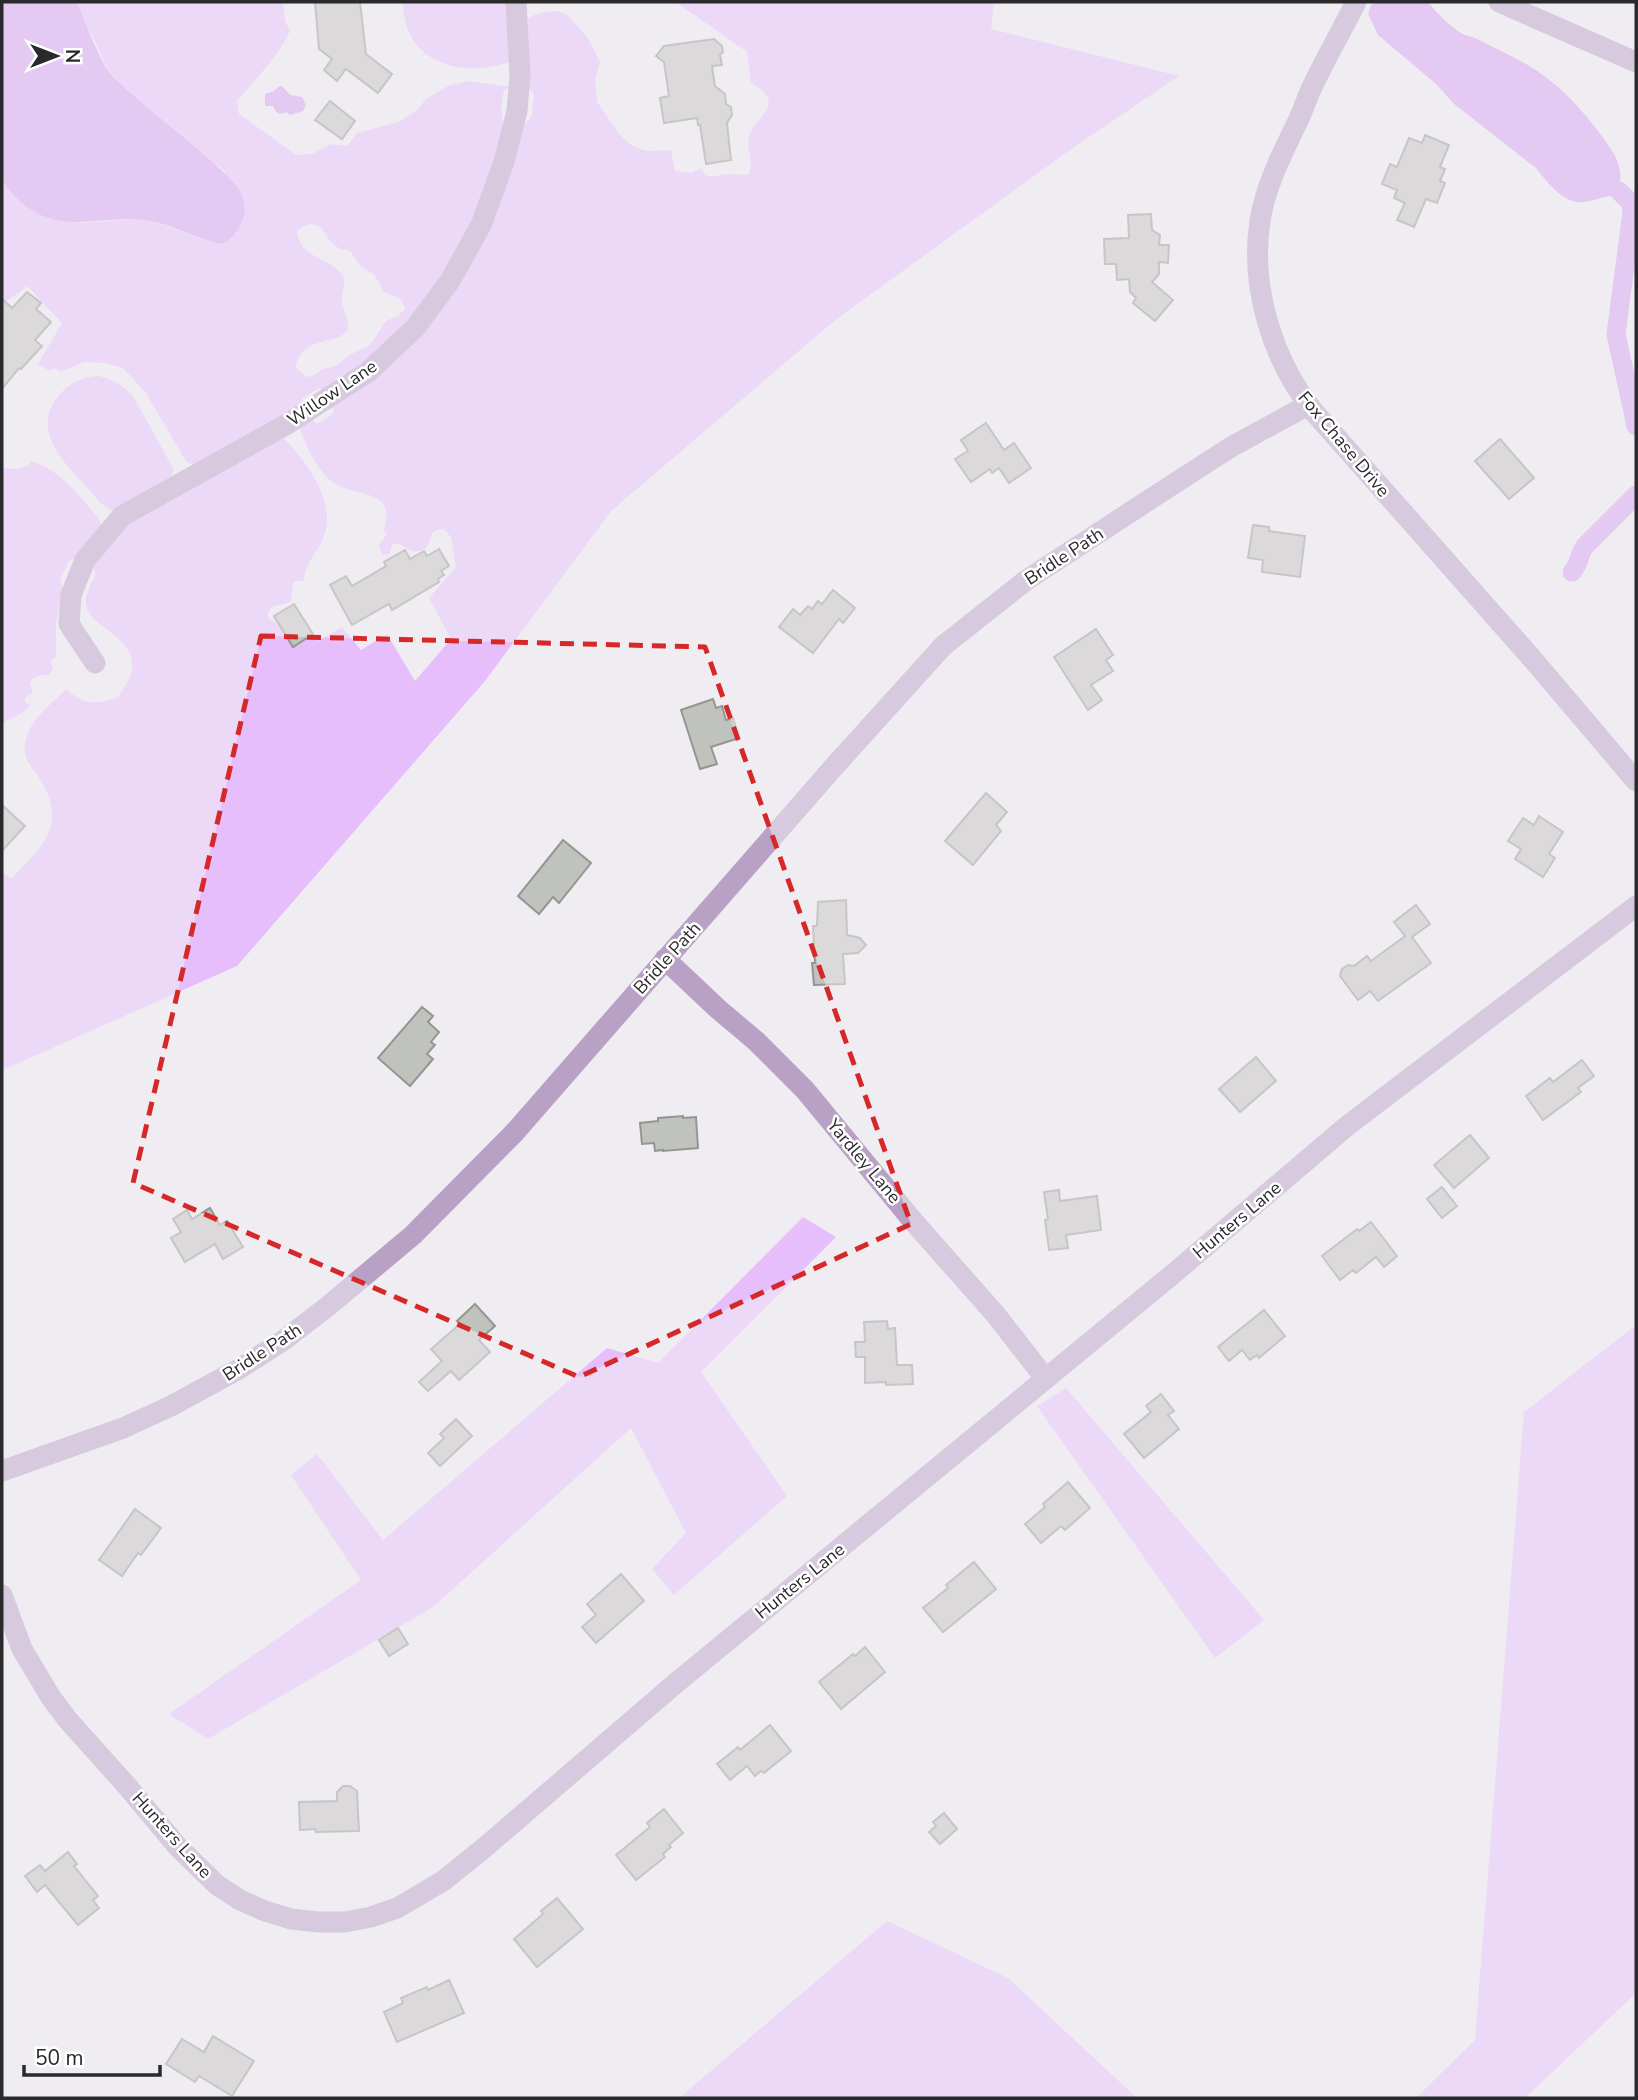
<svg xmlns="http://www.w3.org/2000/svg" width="1638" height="2100" font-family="'Nunito Sans',sans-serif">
  <rect width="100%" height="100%" fill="#f0edf2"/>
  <!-- green -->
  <g fill="#e6befc" fill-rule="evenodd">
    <path d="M77,2H283L285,21L290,31C278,57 256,78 237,101L239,114L296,155L312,154L331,144L347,146L357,133L399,122L417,110L426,99L448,86L469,81L510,87L504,90L501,108L504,127L492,177L453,263L414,315L369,359L325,391L319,388L302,399L303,404L194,464L187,463L146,393L123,368L105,363L84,362L60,372L55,368L50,371L38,364L62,323L27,286L2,305V180C23,212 57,226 95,222C110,221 128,218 144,220C170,224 195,239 221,244L237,231L225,172L185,137L140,102L113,78L105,64ZM311,224L320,226L331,242L341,250L345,249L351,252L361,267L374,274L384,292C395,297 402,295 405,309L398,316L386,321L373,341L367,347L349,355L336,366L323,369L311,377L306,376L296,368C299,332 349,347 348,325C348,316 342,309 342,299C342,290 348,281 341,273C327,256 300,259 297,231L304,226Z"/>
    <path d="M403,2H508L512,61C462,80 403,63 403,2Z"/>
    <path d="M676,2H994L991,29L1179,76L1074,147L834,321L611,511L485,681L237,966L5,1069L2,1068V872L11,879C45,844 70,823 36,773C27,762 22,754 26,739C32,717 51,705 66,689C84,705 94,705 117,698C122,691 128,683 131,674C142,635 83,629 86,600C87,591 92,582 96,574L93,568L103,550L129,523L281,436C305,458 337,502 324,536C318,554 306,559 304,581H295L293,583L291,602L271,607L268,614L269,619L279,624L293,646L313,634L318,641L342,627L361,650L387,634L415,681L451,639L429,598L456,567L451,537L444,529C424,529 436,546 420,551C407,554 404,541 392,544L390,554L382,555L379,545L387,534L384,531C397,487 356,498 334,483C316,470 306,446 299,427L312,420L317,424L334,413L333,407L373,378L413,345L452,296L488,234L515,161L523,127L532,116L534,94L529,89L528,19L534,15L546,12L558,11L567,15L588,38L600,62L595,80L597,102L620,135L630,144L639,149L649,151L671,150L675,171L692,173L701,168L705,175L712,177L725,174L748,175C755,162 746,150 749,137C755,115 789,104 751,83L747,52Z"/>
    <path d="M99,376C114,380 123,385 133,396L174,470L171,476L114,511C102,508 94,495 86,486C62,461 29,427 61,393C72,381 83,377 99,376Z"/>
    <path d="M31,461C60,469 81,498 100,520L101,526L87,542L77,557L69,561L60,580L63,588L56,623V656L51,661L53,668L49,675H40L32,679L30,684L33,691C30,696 24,694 25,702L31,705L22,713L2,723V468L16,469L28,466Z"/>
    <polygon points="803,1217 836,1237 701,1372 787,1496 674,1595 652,1569 686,1533 631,1428 433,1607 208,1739 169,1714 361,1580 291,1475 317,1454 383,1540 607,1348 658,1363"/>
    <polygon points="1636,1325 1636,1993 1525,2098 1416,2098 1475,2040 1524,1412"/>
    <polygon points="1066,1388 1264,1620 1215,1658 1037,1406"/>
    <polygon points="887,1921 1008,1978 1137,2098 679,2098"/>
  </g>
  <!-- water -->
  <g fill="#d49ff1">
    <path d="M2,2H77C86,21 100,65 115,79C147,110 185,135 217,166C226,175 239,185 243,199C249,217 237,236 222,244C195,239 171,223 144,220C105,215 68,233 32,210C19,201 11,194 2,180Z"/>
    <path d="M1375,2H1428C1436,12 1448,24 1459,32C1465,36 1473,36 1479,40C1491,46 1504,52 1517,59C1552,77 1578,104 1601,135C1616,156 1625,166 1618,194C1607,196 1596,200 1585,202C1564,205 1548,183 1536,168L1454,104L1436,84L1378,35L1368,14L1371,5Z"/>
    <polygon points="282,86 290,95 302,97 306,105 303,111 290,115 287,112 280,114 276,112 273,106 265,106 265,94 274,91 278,87"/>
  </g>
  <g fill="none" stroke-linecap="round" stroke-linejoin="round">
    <!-- canal -->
    <g stroke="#d49ff1" stroke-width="19">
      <polyline points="1619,191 1631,203 1632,212 1616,334 1636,426"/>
      <path d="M1572,572C1580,564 1578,555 1585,546L1636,495"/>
    </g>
  </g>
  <!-- building -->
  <g fill="#c0c2bd" stroke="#949691" stroke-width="2">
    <polygon points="315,2 360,2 366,54 392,74 378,93 346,69 337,81 324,70 332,59 319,49"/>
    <polygon points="714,39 722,46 723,52 720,55 722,65 712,66 715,86 725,94 726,104 731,107 732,115 727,123 731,160 706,164 700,125 698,125 697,118 664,123 660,98 669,96 664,62 656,56 664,46"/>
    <polygon points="330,101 355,121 342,139 315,120"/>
    <polygon points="1425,135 1449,145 1440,167 1445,169 1440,181 1445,183 1437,203 1426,199 1414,227 1397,220 1405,203 1394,198 1397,190 1382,184 1390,164 1397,167 1409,138 1422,143"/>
    <polygon points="1151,214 1152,230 1160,235 1159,245 1169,245 1168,263 1159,262 1159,274 1152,282 1173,300 1155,321 1133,303 1136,298 1130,292 1129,279 1117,280 1116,264 1105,264 1104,239 1129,238 1128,215"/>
    <polygon points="27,292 41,303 36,309 51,322 35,340 42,346 21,369 19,368 2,389 2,299 12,308"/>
    <polygon points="986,423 1004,450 1014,443 1031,468 1009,483 999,468 992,473 990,469 971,482 955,459 968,451 961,440"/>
    <polygon points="1500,439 1534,478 1509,499 1475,461"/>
    <polygon points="1253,525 1269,527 1269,531 1305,536 1300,577 1262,572 1263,560 1248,558"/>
    <polygon points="439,549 449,566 441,571 444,575 438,579 439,582 392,610 389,604 352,625 330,585 346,576 352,586 386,566 384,562 405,550 410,559 424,551 427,556"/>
    <polygon points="833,590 855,608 843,623 839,619 813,653 779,627 793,609 800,615 808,606 812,609 818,601 822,604"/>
    <polygon points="294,604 313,634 293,647 274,616"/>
    <polygon points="1096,629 1113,655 1106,660 1113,671 1091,685 1102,700 1088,710 1054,657"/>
    <polygon points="713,699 716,708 722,706 726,720 733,718 739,738 711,747 717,764 700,769 681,710"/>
    <polygon points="986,793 1007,812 996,825 1001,831 973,865 945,841"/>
    <polygon points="2,805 25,826 2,851"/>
    <polygon points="1539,816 1563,832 1549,854 1555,858 1543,877 1515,859 1521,849 1508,841 1523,818 1534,825"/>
    <polygon points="563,840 591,863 559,903 553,897 539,914 518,896"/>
    <polygon points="846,900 847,935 860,938 866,945 858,953 843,954 845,984 814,985 812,963 815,963 813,926 817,926 818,902"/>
    <polygon points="1416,905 1430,924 1412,937 1431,963 1378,1001 1370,991 1358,1000 1340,976 1342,969 1348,965 1354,966 1367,956 1371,961 1405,936 1394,922"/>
    <polygon points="422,1007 433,1016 428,1022 439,1032 431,1042 435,1045 427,1054 433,1059 410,1086 378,1058"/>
    <polygon points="1256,1057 1276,1081 1240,1112 1219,1089"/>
    <polygon points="1582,1060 1594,1076 1578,1088 1581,1092 1543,1120 1526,1096 1550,1078 1553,1082"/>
    <polygon points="683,1116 683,1118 696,1117 698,1148 663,1151 663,1150 655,1151 654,1143 642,1144 640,1123 658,1121 658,1118"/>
    <polygon points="1470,1135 1489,1158 1454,1188 1434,1165"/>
    <polygon points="1442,1187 1457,1206 1442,1218 1427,1199"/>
    <polygon points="1059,1190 1060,1201 1097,1196 1101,1230 1066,1235 1068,1248 1049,1250 1045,1220 1048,1219 1044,1192"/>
    <polygon points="210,1208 220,1225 227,1221 243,1247 223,1259 215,1244 185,1262 171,1238 181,1232 173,1219 187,1210 192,1219"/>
    <polygon points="1371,1222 1397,1256 1384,1267 1376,1257 1356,1273 1353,1270 1340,1280 1322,1256 1357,1229 1359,1231"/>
    <polygon points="475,1304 495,1326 479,1340 490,1352 459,1380 451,1371 428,1391 419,1382 442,1361 431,1349 460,1324 457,1321"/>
    <polygon points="1264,1310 1285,1336 1259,1358 1257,1355 1250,1360 1242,1350 1229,1361 1218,1347"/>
    <polygon points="887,1321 888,1329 895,1328 897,1365 912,1365 913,1384 886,1385 886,1382 865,1383 865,1357 856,1357 855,1342 865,1342 864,1322"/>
    <polygon points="1161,1394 1174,1411 1168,1415 1179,1429 1144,1458 1124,1434 1151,1412 1146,1406"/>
    <polygon points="456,1419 472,1436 440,1466 428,1453 444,1438 440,1434"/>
    <polygon points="1068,1482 1090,1508 1065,1530 1061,1526 1041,1543 1025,1524 1045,1507 1043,1504"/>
    <polygon points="135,1509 161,1528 141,1555 138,1553 122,1576 99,1560"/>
    <polygon points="974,1562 996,1589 943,1632 923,1608 948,1588 946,1585"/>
    <polygon points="621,1574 644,1601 596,1643 582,1627 596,1615 587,1604"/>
    <polygon points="398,1628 408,1644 389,1656 379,1640"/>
    <polygon points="865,1647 885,1672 841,1709 819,1682 853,1654 855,1656"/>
    <polygon points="770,1725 791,1751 764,1773 761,1771 755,1776 747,1766 730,1780 717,1764 738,1747 740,1750"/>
    <polygon points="343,1786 350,1786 357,1791 359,1831 316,1832 315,1829 300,1830 299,1802 337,1801 337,1792"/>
    <polygon points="664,1809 683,1833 669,1845 671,1847 663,1854 665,1857 636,1880 616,1855 650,1827 647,1823"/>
    <polygon points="944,1813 957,1829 940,1844 929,1832 936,1826 933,1822"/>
    <polygon points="68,1852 77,1864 74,1866 98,1896 93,1900 99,1908 78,1925 45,1885 37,1892 25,1876 40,1865 45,1871"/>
    <polygon points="557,1898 583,1929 537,1967 514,1939 543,1914 541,1911"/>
    <polygon points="449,1980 464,2013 397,2042 384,2012 403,2003 401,1998 427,1987 428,1990"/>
    <polygon points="213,2036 254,2061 232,2096 199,2076 195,2082 166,2064 182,2039 204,2052"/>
  </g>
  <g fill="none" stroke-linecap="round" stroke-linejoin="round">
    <!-- minor -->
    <g stroke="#b8a1c5" stroke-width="21">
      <path d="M1356,2C1342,30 1326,58 1312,87C1306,100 1302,114 1295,127C1281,156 1265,188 1260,221C1250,287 1272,360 1314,412L1529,655L1636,781"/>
      <polyline points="1499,2 1636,62"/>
      <polyline points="95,663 69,624 71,595 85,560 122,516 289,423 368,372 415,328 450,281 481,225 504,162 517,111 520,76 516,2"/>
      <polyline points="665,959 718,1009 756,1041 805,1090 913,1221 996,1315 1045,1378"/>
      <polyline points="2,1471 123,1428 171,1406 239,1369 284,1340 327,1307 413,1235 514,1133 832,769 943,646 1025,581 1152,498 1231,447 1308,405"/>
      <polyline points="2,1595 22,1649 50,1696 67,1719 127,1786 178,1847 217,1885 240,1900 265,1911 291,1919 318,1922 345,1922 371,1917 397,1908 443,1881 484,1848 676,1683 1173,1274 1347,1126 1636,906"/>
    </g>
  </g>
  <!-- marked area -->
  <path d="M0 0H1638V2100H0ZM261,636L705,647L911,1224L579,1377L133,1183Z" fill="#f0edf2" fill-opacity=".55" fill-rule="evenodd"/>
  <path fill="none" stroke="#d62828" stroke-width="5" stroke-dasharray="14 9" stroke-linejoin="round" d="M261,636L705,647L911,1224L579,1377L133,1183Z"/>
  <g text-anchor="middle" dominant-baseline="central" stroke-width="5" stroke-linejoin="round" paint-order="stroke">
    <!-- street labels -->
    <g font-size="18" fill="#2a292b" stroke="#fff">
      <text transform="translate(332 393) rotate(-34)">Willow Lane</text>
      <text transform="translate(1344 444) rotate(50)">Fox Chase Drive</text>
      <text transform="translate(1064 556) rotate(-33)">Bridle Path</text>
      <text transform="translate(667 958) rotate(-48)">Bridle Path</text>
      <text transform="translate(864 1161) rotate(50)">Yardley Lane</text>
      <text transform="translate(1237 1220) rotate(-40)">Hunters Lane</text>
      <text transform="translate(262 1352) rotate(-33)">Bridle Path</text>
      <text transform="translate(800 1581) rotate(-39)">Hunters Lane</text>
      <text transform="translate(172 1835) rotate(48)">Hunters Lane</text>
    </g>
  </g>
  <!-- border -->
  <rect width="1638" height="2100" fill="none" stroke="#2a292b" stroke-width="7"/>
  <!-- north arrow -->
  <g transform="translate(56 56) rotate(90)" stroke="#ffffff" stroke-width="5" paint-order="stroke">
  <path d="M0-5L12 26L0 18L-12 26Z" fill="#2a292b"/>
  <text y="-10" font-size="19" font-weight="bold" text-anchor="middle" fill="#2a292b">N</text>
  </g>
  <!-- scale -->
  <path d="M24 2065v10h136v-10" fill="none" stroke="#2a292b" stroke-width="3.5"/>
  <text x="35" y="2065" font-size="21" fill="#2a292b" stroke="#ffffff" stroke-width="5" paint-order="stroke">50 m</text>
</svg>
